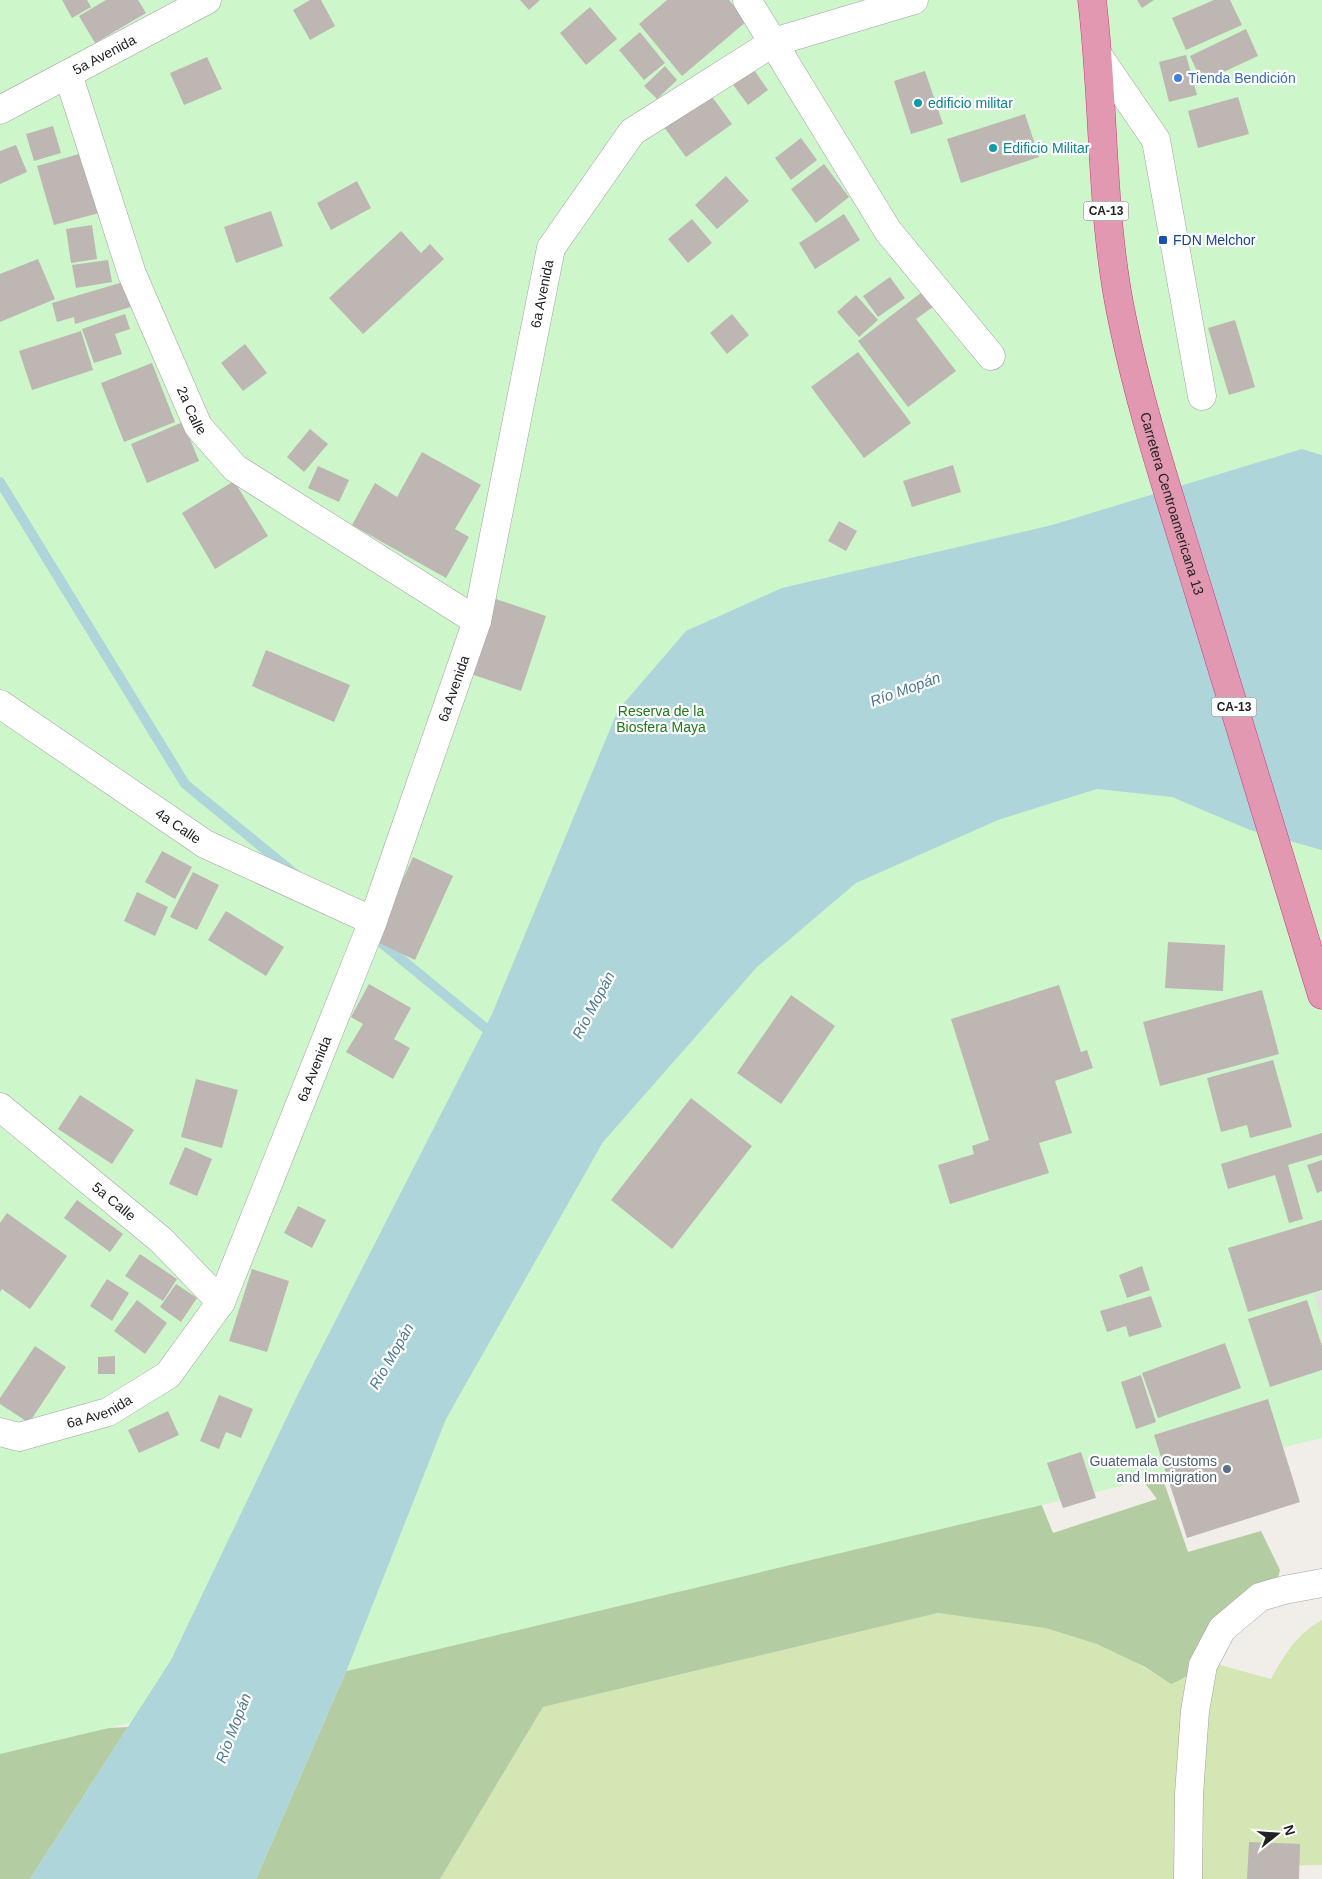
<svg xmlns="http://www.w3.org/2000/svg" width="1322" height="1879" font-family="Helvetica,sans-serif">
  <rect width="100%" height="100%" fill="#f1ede9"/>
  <!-- grass -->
  <path fill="#d3e6b4" d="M938,1613C974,1618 1010,1620 1045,1627C1090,1637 1133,1659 1171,1684L1202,1660L1271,1679C1284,1655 1297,1634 1322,1620V1865L1268,1866V1879H440L543,1707Z"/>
  <!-- forest -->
  <g fill="#b4cca1" fill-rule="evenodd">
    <path d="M1097,789L1172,797L1250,830L1289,982L1185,900L1162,937L1137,1018L1158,1109L1124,1122L1108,1073L1102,1075L1062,958L922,1003L932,1190L942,1217L1014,1201L1032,1272L1073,1316L1084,1350L1099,1345L1115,1393L1102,1397L1108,1415L1125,1414L1121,1428L1140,1439L1156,1459L1188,1552L1261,1531L1280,1570L1277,1582C1253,1597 1228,1612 1212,1636C1195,1662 1204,1670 1171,1684L1145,1667L1097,1644L1046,1628L938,1613L543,1707L440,1879H256L350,1662L446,1419L603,1142L757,967L856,883L998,820ZM1106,1432L1157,1499L1053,1533L1023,1459Z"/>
    <polygon points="128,1727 30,1879 0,1879 0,1734"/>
  </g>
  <!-- park -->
  <polygon fill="#cef6cb" points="0,0 1322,0 1322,1438 0,1754"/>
  <!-- parking -->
  <polygon fill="#e1e1e1" points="1322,1292 1322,1321 1314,1294"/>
  <!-- water -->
  <polygon fill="#aed6da" points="1302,449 1322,455 1322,850 1250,830 1172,797 1097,789 998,820 856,883 757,967 603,1142 446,1419 350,1662 256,1879 30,1879 171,1660 297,1396 492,1014 618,710 686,631 782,588 1052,525"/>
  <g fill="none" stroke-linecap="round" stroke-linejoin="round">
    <!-- stream -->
    <g stroke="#aed6da" stroke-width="10">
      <polyline points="0,482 185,784 295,874"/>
      <polyline points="373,936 495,1036"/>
    </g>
  </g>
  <!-- building -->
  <g fill="#beb6b2">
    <polygon points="62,0 87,0 91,7 72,18"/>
    <polygon points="106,0 138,0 146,13 95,43 79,16"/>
    <polygon points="310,0 321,0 335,26 310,40 293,10"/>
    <polygon points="520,0 540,0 529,10"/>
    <polygon points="667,0 729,0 747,21 682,76 639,24"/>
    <polygon points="1137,0 1154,0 1142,8"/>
    <polygon points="1214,0 1230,0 1242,25 1186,50 1172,18"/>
    <polygon points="590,7 617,39 586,65 560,33"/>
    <polygon points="1246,29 1258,56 1202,82 1190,56"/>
    <polygon points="640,32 665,63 644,80 619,50"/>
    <polygon points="1186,55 1197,95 1169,102 1159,62"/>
    <polygon points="207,57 222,89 184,105 170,73"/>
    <polygon points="665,66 677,80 657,99 644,86"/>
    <polygon points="752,67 768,90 748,105 731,82"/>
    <polygon points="925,71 943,124 911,134 894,81"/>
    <polygon points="710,94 732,124 686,157 664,127"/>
    <polygon points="1238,97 1249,134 1198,148 1188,111"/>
    <polygon points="1025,114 1039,157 961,183 947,139"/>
    <polygon points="53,126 61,153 34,161 26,134"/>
    <polygon points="801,138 817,160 791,180 775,158"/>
    <polygon points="16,145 27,172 0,184 0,151"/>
    <polygon points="86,152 103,212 54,225 37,166"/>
    <polygon points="824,164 849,197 816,223 791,189"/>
    <polygon points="726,176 749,201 717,229 695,205"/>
    <polygon points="357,181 371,208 331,230 317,203"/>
    <polygon points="271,211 283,246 236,263 224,227"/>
    <polygon points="844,214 860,240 815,269 799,243"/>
    <polygon points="692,219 712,243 688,263 668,239"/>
    <polygon points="92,225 97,259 71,263 66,229"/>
    <polygon points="401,231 421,253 430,244 444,259 363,334 329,298"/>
    <polygon points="38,259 55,299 0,322 0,274"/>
    <polygon points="108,260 112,282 76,288 72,265"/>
    <polygon points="890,277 905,298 878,317 863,296"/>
    <polygon points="130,280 137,305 75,324 74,317 57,322 52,303"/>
    <polygon points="922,292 933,307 916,319 956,371 908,407 858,341"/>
    <polygon points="856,295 878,320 859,337 837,312"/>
    <polygon points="125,314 130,329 115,334 122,354 94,363 82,329"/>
    <polygon points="732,314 749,335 727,354 710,333"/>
    <polygon points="1235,320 1255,387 1229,395 1208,328"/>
    <polygon points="81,331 93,370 32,390 19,351"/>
    <polygon points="245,344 267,373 243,391 221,363"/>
    <polygon points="858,352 911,423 864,458 811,387"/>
    <polygon points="152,363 175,422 124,442 101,383"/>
    <polygon points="183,422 199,461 147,483 131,444"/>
    <polygon points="310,429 328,444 304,472 287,457"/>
    <polygon points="422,452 481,485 455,529 469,537 446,578 352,525 375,483 397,497"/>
    <polygon points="953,465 961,492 912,507 903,481"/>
    <polygon points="318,466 349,480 339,502 308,488"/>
    <polygon points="234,481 268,536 215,569 182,513"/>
    <polygon points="839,521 857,531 846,551 828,541"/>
    <polygon points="496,599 546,616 521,691 471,674"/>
    <polygon points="266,650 350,685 334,722 252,686"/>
    <polygon points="162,851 192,867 175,899 145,882"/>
    <polygon points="413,857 453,876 415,960 375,941"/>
    <polygon points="193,872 219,885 197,930 170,917"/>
    <polygon points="137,892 168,907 155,936 124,921"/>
    <polygon points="226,911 284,947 266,976 208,940"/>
    <polygon points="1168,942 1225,945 1223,991 1165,988"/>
    <polygon points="369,984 411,1008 394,1039 410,1048 393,1079 346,1052 363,1024 351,1017"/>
    <polygon points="1059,985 1081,1052 1087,1050 1093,1068 1055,1081 1072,1133 1039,1143 1049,1173 950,1204 938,1165 974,1154 972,1146 989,1140 951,1019"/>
    <polygon points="1262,990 1279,1054 1160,1086 1143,1022"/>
    <polygon points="791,995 835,1026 781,1104 737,1073"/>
    <polygon points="1273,1060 1292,1127 1250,1138 1247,1125 1221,1132 1207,1078"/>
    <polygon points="196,1079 238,1090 222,1148 181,1137"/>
    <polygon points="80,1095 134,1130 112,1164 58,1129"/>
    <polygon points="691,1098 752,1146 672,1249 611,1200"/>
    <polygon points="1322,1133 1322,1155 1288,1165 1303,1219 1289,1223 1275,1175 1228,1189 1221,1164"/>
    <polygon points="185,1147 212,1159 197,1196 169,1184"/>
    <polygon points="1322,1160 1322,1191 1317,1193 1307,1165"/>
    <polygon points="77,1200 123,1234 110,1252 64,1218"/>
    <polygon points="298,1206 326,1220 312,1248 284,1233"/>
    <polygon points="7,1213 67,1256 30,1309 2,1289 0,1292 0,1223"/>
    <polygon points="1322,1220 1322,1290 1248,1312 1228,1248"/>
    <polygon points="140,1254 177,1279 163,1301 125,1276"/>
    <polygon points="1142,1266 1150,1290 1127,1298 1119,1275"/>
    <polygon points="252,1269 289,1281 267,1352 229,1341"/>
    <polygon points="107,1279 129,1293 112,1321 90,1306"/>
    <polygon points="176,1284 197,1298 181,1322 160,1307"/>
    <polygon points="1151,1296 1162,1327 1129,1337 1126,1326 1107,1332 1100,1311"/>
    <polygon points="137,1300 167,1323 145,1354 114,1331"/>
    <polygon points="1307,1300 1322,1346 1322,1370 1270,1387 1248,1319"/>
    <polygon points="1225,1343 1241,1388 1158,1418 1142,1373"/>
    <polygon points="35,1346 66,1367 29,1423 0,1404 0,1398"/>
    <polygon points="115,1356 115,1374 98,1374 98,1357"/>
    <polygon points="1141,1375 1156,1422 1136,1429 1121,1382"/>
    <polygon points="219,1395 253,1409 241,1438 226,1432 219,1449 200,1441"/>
    <polygon points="1268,1399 1300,1502 1187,1538 1154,1435"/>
    <polygon points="168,1411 179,1435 139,1453 128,1430"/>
    <polygon points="1081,1452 1096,1498 1063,1508 1047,1463"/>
    <polygon points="1249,1842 1300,1844 1299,1879 1247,1879"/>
  </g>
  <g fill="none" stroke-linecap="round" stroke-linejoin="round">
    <!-- minor casing -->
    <g stroke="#a2a2a2" stroke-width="29">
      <g id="minor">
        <polyline points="747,0 888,231 991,356"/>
        <polyline points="1099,57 1156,140 1202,396"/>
        <path id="s1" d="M68,74L132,274L198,426L235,468L477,621"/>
        <path id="s2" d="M0,110L207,0"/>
        <path id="s3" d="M0,704L205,844L373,921"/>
        <path id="s4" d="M0,1107L161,1240L221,1302"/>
        <path id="s5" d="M0,1432L19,1437L108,1412L168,1375L221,1302L373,921L477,621L551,248L632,132L774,42L914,0"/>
        <polyline points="1188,1879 1189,1794 1195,1711 1203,1665 1222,1629 1260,1597 1284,1590 1322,1583"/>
      </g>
    </g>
    <!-- highway casing -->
    <g stroke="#cd3880" stroke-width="29">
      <g id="highway">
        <path id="s6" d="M1092,0C1105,106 1100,213 1122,318C1141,412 1172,504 1200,596C1241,729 1281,862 1322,995"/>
      </g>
    </g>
    <!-- minor -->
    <use href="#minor" stroke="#fff" stroke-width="28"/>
    <!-- highway -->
    <use href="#highway" stroke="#e198b0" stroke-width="28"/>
  </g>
  <!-- markers -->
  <circle fill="#3f7fe0" stroke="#fff" stroke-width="2" cx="1178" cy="78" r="5"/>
  <g fill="#0f9aa8" stroke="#fff" stroke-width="2">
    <circle cx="918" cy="103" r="5"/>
    <circle cx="993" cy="148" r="5"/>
  </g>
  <rect fill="#1a4fb4" stroke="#fff" stroke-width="2" x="1158" y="235" width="10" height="10" rx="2.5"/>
  <circle fill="#5c6f8a" stroke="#fff" stroke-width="2" cx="1227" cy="1469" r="5"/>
  <g text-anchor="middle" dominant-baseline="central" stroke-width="4.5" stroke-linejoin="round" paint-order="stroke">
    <!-- shield labels -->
    <g fill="#fff" stroke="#646464" stroke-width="1">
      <rect x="1083.5" y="201.5" width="45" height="19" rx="4"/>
      <rect x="1211.5" y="697.5" width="45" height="19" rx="4"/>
    </g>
    <g font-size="12" font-weight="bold" fill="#212121">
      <text x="1106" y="211">CA-13</text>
      <text x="1234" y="707">CA-13</text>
    </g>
    <!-- street labels -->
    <g font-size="14" fill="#212121" stroke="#fff">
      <text stroke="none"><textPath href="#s2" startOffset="118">5a Avenida</textPath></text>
      <text stroke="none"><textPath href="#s5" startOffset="1334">6a Avenida</textPath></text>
      <text stroke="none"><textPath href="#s1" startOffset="359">2a Calle</textPath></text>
      <text stroke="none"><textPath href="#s6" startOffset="512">Carretera Centroamericana 13</textPath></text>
      <text stroke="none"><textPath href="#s5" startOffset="929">6a Avenida</textPath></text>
      <text stroke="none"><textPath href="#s3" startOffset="216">4a Calle</textPath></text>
      <text stroke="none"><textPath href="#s5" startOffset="524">6a Avenida</textPath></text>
      <text stroke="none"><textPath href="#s4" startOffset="148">5a Calle</textPath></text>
      <text stroke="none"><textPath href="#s5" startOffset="104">6a Avenida</textPath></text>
    </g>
    <!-- shop labels -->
    <g font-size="14" fill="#366cbe" stroke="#fff" text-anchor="start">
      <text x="1188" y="78">Tienda Bendición</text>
    </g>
    <!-- culture labels -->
    <g font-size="14" fill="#0d838f" stroke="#fff" text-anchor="start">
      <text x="928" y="103">edificio militar</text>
      <text x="1003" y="148">Edificio Militar</text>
    </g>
    <!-- transit labels -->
    <g font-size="14" fill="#164399" stroke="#fff" text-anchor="start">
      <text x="1173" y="240">FDN Melchor</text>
    </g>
    <!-- park labels -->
    <g font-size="14" fill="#1b7916" stroke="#fff">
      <text x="661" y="711">Reserva de la<tspan x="661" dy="16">Biosfera Maya</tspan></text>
    </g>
    <!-- service labels -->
    <g font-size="14" fill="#4e5e75" stroke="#fff" text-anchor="end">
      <text x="1217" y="1461">Guatemala Customs<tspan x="1217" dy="16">and Immigration</tspan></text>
    </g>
    <!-- water labels -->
    <g font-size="15" font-style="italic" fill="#4b7993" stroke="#fff">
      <text transform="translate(905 689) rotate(-20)">Río Mopán</text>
      <text transform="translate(593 1005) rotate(-62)">Río Mopán</text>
      <text transform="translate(391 1356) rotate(-60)">Río Mopán</text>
      <text transform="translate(233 1728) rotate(-69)">Río Mopán</text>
    </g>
  </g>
  <!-- north arrow -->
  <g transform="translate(1277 1834) rotate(73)" stroke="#ffffff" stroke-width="4" paint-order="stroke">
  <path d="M0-4L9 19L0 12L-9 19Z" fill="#212121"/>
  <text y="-8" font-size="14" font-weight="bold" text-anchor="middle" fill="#212121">N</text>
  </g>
</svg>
